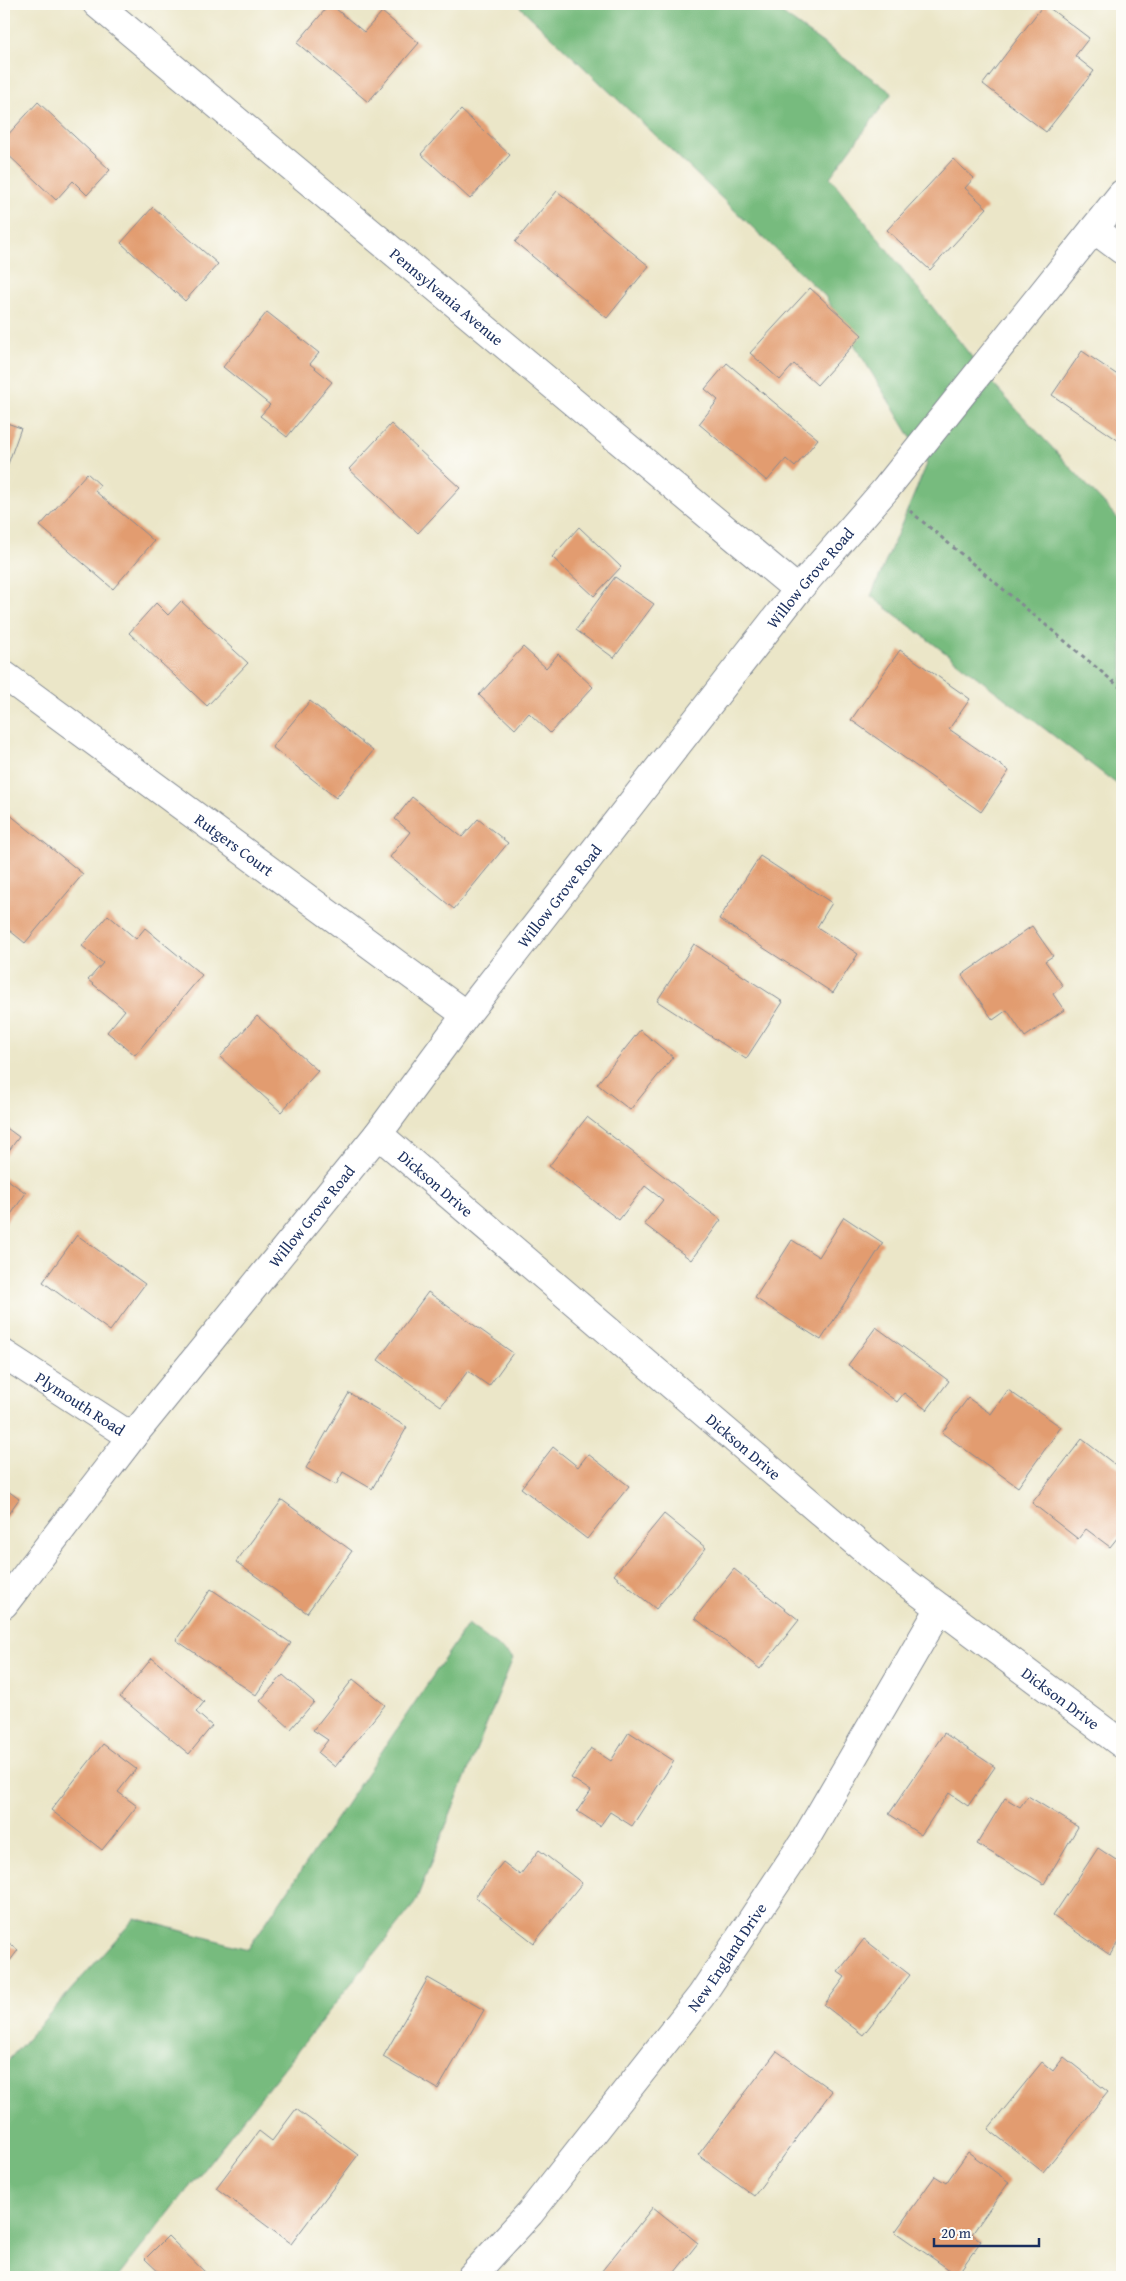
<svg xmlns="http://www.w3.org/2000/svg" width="1126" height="2281" font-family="'Gentium Book Plus',serif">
  <rect width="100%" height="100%" fill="#fdfcf7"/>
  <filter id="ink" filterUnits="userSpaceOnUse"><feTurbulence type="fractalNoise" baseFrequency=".02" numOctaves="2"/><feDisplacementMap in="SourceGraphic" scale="10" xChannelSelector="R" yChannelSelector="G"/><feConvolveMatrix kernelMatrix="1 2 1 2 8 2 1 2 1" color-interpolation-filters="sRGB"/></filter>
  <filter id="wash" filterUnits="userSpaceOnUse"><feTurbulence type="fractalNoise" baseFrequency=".0096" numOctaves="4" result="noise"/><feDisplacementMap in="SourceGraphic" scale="20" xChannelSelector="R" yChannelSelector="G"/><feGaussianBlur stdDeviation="1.12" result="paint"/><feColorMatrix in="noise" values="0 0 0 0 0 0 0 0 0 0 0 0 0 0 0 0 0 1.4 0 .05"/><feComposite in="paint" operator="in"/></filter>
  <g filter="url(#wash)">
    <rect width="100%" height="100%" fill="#ebe6c8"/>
    <!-- forest -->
    <g fill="#77bb7e" stroke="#49756e">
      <polygon points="517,4 769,4 892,93 830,177 993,384 1122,523 1122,788 871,596 927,464 825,296"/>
      <polygon points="468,1624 513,1658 415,1903 118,2277 4,2277 4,2065 135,1918 248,1949"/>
    </g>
    <g id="blocks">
      <!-- building -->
      <g fill="#e29c70">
        <polygon points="330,4 364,32 382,12 419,43 368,102 297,43"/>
        <polygon points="1044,4 1089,38 1075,56 1094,71 1046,132 983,84"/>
        <polygon points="38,102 110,170 87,195 73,181 56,200 4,151 4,139"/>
        <polygon points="461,110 510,155 470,199 421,154"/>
        <polygon points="953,159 974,178 965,188 987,208 930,270 887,230"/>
        <polygon points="557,191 649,266 607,318 515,242"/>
        <polygon points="153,207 218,264 185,301 121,243"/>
        <polygon points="810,288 862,335 817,385 794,364 780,380 750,353"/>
        <polygon points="267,312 319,353 310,364 332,382 287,437 260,416 270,405 223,367"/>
        <polygon points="1082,351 1122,378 1122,443 1052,395"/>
        <polygon points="727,363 818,439 795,467 786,459 767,481 699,424 718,400 705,389"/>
        <polygon points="4,422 21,428 4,475"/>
        <polygon points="391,424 460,488 418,533 349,469"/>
        <polygon points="87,473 100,485 95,491 154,541 113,589 40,526"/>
        <polygon points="579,527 621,567 594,596 552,557"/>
        <polygon points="615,577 654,604 614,658 576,630"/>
        <polygon points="181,601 248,663 207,706 129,633 156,603 168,615"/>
        <polygon points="523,647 546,668 558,654 593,687 550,733 529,713 515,729 479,695"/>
        <polygon points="900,650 970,699 949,729 1009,771 981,812 851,720"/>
        <polygon points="310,701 373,751 336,798 272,747"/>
        <polygon points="412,797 462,837 478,819 508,843 454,909 390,857 410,832 395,819"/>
        <polygon points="9,814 83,874 25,943 4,926 4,820"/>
        <polygon points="760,856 832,903 817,927 858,954 833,993 719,919"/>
        <polygon points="108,915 136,939 145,928 202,975 135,1055 107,1032 125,1010 88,980 103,963 82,946"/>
        <polygon points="1032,926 1053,956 1045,961 1063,986 1053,994 1064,1010 1025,1037 1007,1010 993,1020 962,975"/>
        <polygon points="694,944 783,1002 746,1059 657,1001"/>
        <polygon points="257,1016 318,1071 281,1112 220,1057"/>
        <polygon points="640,1030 673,1057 630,1110 597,1084"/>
        <polygon points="587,1117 721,1220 691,1260 644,1224 663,1200 645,1186 619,1220 549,1166"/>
        <polygon points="4,1126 19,1137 4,1157"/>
        <polygon points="4,1177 26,1193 4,1224"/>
        <polygon points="844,1217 883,1243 821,1340 755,1298 792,1240 819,1257"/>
        <polygon points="77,1235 145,1284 110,1331 43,1282"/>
        <polygon points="428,1292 513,1353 489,1386 468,1371 441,1406 378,1360"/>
        <polygon points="876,1327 949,1381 927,1410 904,1393 897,1402 848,1365"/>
        <polygon points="1008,1390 1061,1427 1018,1487 942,1433 968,1398 991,1414"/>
        <polygon points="349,1393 407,1427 372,1489 343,1472 336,1485 306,1468"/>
        <polygon points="1082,1439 1122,1470 1122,1532 1110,1547 1086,1529 1078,1539 1032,1503"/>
        <polygon points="553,1447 578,1467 588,1454 629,1486 587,1539 521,1488"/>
        <polygon points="4,1488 19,1499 4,1520"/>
        <polygon points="282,1500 352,1551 307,1613 236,1562"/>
        <polygon points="664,1514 706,1548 656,1609 614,1575"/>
        <polygon points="734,1569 799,1620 760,1669 695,1618"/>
        <polygon points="211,1589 291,1643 256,1695 176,1640"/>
        <polygon points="152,1658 204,1702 196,1712 212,1726 189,1754 120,1697"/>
        <polygon points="283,1675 314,1702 291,1729 260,1701"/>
        <polygon points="353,1679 385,1705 335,1767 318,1753 328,1740 313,1730"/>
        <polygon points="629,1732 674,1761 632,1826 610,1812 600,1826 577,1811 591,1791 571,1778 591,1748 611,1761"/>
        <polygon points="944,1733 995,1767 968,1806 949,1793 921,1835 889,1814"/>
        <polygon points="103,1744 136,1769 118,1792 137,1806 102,1850 51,1810"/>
        <polygon points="1028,1796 1078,1827 1044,1884 977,1844 1005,1798 1020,1807"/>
        <polygon points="1098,1848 1122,1864 1122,1936 1110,1955 1053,1916"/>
        <polygon points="539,1850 582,1883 534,1943 475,1897 503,1862 520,1875"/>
        <polygon points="4,1939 18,1950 4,1969"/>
        <polygon points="864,1939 910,1975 863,2035 824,2005 845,1977 838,1972"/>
        <polygon points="428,1978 484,2010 438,2089 383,2057"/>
        <polygon points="777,2051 832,2091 754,2196 698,2155"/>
        <polygon points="1064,2057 1108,2092 1043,2172 988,2129 1042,2062 1053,2071"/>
        <polygon points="296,2109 358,2155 291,2244 216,2188 259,2131 272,2141"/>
        <polygon points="968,2152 1009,2182 972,2234 981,2241 957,2275 895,2232 935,2176 946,2183"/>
        <polygon points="653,2207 698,2243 671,2277 597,2277"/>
        <polygon points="168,2236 210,2277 164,2277 145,2259"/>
      </g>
    </g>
  </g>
  <g filter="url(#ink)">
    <use href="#blocks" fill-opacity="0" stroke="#838a93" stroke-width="1"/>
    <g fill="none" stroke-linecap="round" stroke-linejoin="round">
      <!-- minor casing -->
      <g stroke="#838a93" stroke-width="30">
        <g id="minor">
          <path id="s1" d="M97,4L798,590"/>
          <polyline points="1094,229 1122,250"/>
          <path id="s2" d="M4,675L466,1015"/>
          <path id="s3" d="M378,1134L880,1563L1122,1744"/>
          <path id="s4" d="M4,1354L132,1437"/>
          <path id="s5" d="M4,1604L132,1437L378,1134L466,1015L798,590L885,490L1122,194"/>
          <path id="s6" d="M471,2277L530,2213L701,1996L805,1840L940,1608"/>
        </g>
      </g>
      <!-- path -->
      <polyline stroke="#838a93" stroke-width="3" stroke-dasharray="4 4" stroke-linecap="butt" points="910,511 1122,689"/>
      <!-- minor -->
      <use href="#minor" stroke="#fff" stroke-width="28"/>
    </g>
  </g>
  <g text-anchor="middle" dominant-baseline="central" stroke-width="5" stroke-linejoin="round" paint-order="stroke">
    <!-- street labels -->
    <g font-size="16" fill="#1b2f5e" stroke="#fdfcf7">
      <text stroke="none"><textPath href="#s1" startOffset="456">Pennsylvania Avenue</textPath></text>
      <text stroke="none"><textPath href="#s5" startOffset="1305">Willow Grove Road</textPath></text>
      <text stroke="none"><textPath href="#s2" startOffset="286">Rutgers Court</textPath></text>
      <text stroke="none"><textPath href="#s5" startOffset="900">Willow Grove Road</textPath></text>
      <text stroke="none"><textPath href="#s3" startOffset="76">Dickson Drive</textPath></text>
      <text stroke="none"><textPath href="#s5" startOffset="495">Willow Grove Road</textPath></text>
      <text stroke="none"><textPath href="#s4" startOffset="91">Plymouth Road</textPath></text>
      <text stroke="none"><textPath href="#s3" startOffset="481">Dickson Drive</textPath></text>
      <text stroke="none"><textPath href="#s3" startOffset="886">Dickson Drive</textPath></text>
      <text stroke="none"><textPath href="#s6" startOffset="410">New England Drive</textPath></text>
    </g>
  </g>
  <!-- margin -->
  <rect width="1126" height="2281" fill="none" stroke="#fdfcf7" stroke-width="20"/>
  <!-- scale -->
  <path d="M934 2238v8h105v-8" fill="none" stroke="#1b2f5e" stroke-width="2.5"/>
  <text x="941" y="2238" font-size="15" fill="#1b2f5e" stroke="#fdfcf7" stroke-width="4" paint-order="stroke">20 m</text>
</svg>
